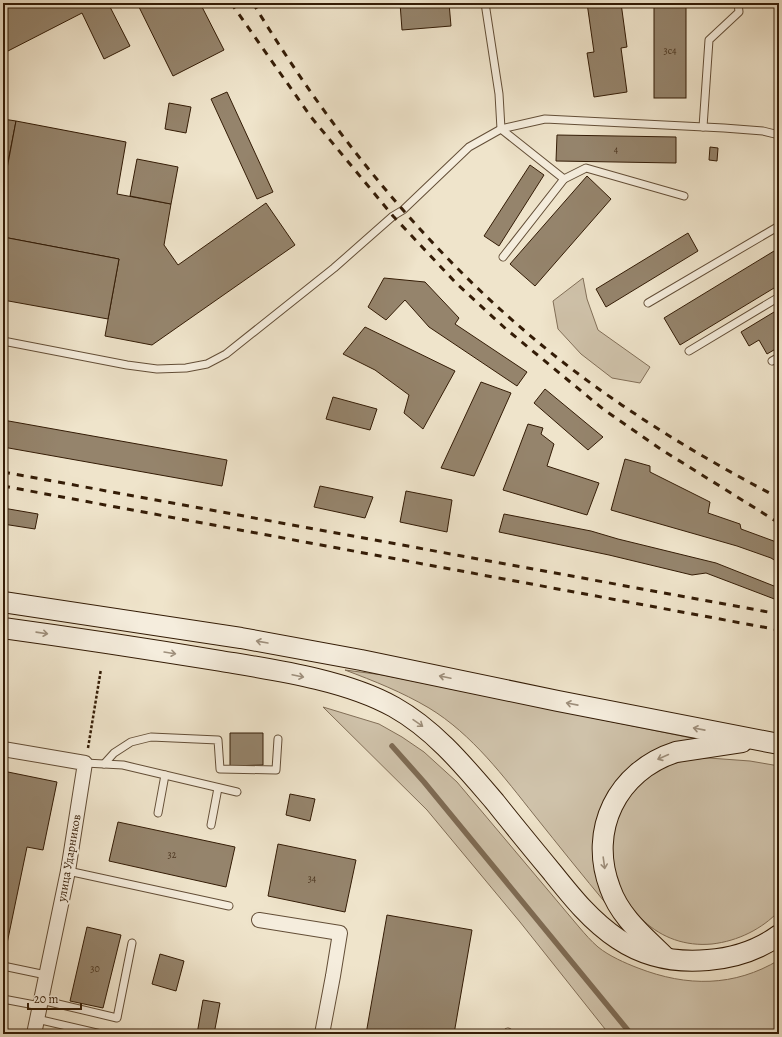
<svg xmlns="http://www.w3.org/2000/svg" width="782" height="1037" font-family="Alegreya,serif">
  <rect width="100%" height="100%" fill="#efe4cb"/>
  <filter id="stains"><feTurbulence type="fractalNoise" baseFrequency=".005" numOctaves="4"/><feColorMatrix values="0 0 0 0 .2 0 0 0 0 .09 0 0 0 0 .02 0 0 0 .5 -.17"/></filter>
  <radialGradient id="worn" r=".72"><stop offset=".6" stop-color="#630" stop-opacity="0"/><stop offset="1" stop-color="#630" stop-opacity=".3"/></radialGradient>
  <!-- green -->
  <g fill="#cfc2aa" stroke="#826f58">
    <polygon points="583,278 587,299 598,330 650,367 640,383 612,378 581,354 558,329 553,301"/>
    <path d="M345,670L383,675L706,741L615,789L608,906C583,876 559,846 535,816C504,777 472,734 429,708C402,692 374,681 345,670Z"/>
    <path d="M323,707L379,724L402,737L424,752L457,782L579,927C585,934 591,941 598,947C609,956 625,963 638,968C687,987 734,987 779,960V1034H609L520,922L427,810Z"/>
    <path d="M709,758L750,761L779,766V911C762,929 738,941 712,944C658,949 619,908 611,856C609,844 615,823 620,812C622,806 624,798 628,793C632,789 636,786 640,783C644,780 649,775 654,772C670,762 691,759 709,758Z"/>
  </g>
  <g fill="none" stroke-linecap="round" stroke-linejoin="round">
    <!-- stream -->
    <polyline stroke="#7e6b54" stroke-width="5.5" points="392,746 424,782 631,1034"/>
  </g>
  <!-- building -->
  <g fill="#95846c" stroke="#341c06">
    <polygon points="3,3 108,3 130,46 104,59 82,13 6,52 3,46"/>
    <polygon points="137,3 200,3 224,50 173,76"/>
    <polygon points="400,3 449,3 451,26 402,30"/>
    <polygon points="587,3 621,3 627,47 621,48 627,92 594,97 587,53 594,52"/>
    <rect x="654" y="3" width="32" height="95"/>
    <polygon points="227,92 273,192 257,199 211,99"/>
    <polygon points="169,103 191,107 186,133 165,129"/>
    <polygon points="3,119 16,121 6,172 3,172"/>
    <polygon points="16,121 126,142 117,194 171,204 164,245 178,265 266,203 295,245 152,345 105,336 119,259 3,237 3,190"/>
    <polygon points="557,135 676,137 676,163 556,161"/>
    <polygon points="710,147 718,148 717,161 709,160"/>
    <polygon points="137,159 178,167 171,204 130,196"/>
    <polygon points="530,165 544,175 499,246 484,236"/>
    <polygon points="587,176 611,199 535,286 510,264"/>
    <polygon points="688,233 698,251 606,307 596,289"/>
    <polygon points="3,237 119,259 108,319 3,300"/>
    <polygon points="779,248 779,285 680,345 664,318"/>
    <polygon points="384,278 425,282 459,318 455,324 527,372 517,386 429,327 405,300 386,320 368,307"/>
    <polygon points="779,309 779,347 767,354 759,340 749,346 741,332"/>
    <polygon points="365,327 455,371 423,429 404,413 409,395 375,370 343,354"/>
    <polygon points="481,382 511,393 474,476 441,468"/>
    <polygon points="545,389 603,437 588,450 534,403"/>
    <polygon points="333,397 377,409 370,430 326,419"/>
    <polygon points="3,420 227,460 222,486 3,447"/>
    <polygon points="528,424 543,428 541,434 554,444 547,466 599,483 587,515 503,490"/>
    <polygon points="625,459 650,466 650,472 710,502 708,513 740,524 741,529 779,543 779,563 771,558 737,546 611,510"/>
    <polygon points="320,486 373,497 365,518 314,507"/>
    <polygon points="406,491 452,500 447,532 400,522"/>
    <polygon points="3,508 38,514 35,529 3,524"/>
    <polygon points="504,514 591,531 618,539 716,563 779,588 779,597 777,600 706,573 692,575 609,555 499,532"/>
    <polygon points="230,733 263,733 263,765 230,766"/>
    <polygon points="3,771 57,782 43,850 27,847 4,958"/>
    <polygon points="290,794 315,799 310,821 286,815"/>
    <polygon points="118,822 235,847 226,887 109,861"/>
    <polygon points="278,844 356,860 345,912 268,896"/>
    <polygon points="387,915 472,930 454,1034 366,1034"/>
    <polygon points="87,927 121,935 103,1008 70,1001"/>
    <polygon points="160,954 184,961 176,991 152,984"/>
    <polygon points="203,1000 220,1003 214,1034 197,1034"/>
  </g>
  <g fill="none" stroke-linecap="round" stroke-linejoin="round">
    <!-- service casing -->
    <g stroke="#634e37" stroke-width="9">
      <g id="service">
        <polyline points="485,3 499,94 501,129 564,179 503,257"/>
        <polyline points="703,127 709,40 739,12 738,3"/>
        <polyline points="564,179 586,168 684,196"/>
        <polyline points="648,303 779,226"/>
        <polyline points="3,341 127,365 157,369 186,368 207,364 226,354 334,268 393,216 403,210 469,147 501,129 545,119 724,128 763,131 779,135"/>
        <polyline points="689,351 779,297"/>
        <polyline points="772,361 779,357"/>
        <polyline points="85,763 123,765 237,792"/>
        <polyline points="104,764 114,753 131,742 151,737 218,740 220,769 276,770 278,739"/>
        <polyline points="158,813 165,775"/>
        <polyline points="211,825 218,788"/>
        <polyline points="68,871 229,906"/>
        <polyline points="3,966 46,975"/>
        <polyline points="3,999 40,1006"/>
        <polyline points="41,1000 117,1018 132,943"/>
        <polyline points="37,1019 101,1034"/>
        <polyline points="507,1034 508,1032"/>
      </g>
    </g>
    <!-- minor casing -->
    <g stroke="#634e37" stroke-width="16">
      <g id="minor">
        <polyline points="3,749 85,763 68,871 34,1034"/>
        <polyline points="259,920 340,933 333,976 322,1034"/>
      </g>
    </g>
    <!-- secondary casing -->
    <g stroke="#341c06" stroke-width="22">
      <g id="secondary">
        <polyline points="3,602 241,638 361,660 558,701 779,744"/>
        <path d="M3,628C76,638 148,649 221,661C275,670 346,680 394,707C435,730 465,767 495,802C514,826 533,849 552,872C572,897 591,921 618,939C645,957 676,963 708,960C734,958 757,951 779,935"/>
        <path d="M665,957C644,936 620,917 610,888C588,830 617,771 676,752L742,742"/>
      </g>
    </g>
    <!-- path -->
    <polyline stroke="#341c06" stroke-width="2.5" stroke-dasharray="3 2" stroke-linecap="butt" points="88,748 101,669"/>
    <!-- service -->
    <use href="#service" stroke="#f5eddd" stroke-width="7"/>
    <!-- minor -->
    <use href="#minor" stroke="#f5eddd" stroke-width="14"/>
    <!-- secondary -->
    <use href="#secondary" stroke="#f5eddd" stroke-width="20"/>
    <!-- rail -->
    <g stroke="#341c06" stroke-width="3" stroke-dasharray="7 7" stroke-linecap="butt">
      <polyline points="231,3 311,117 393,216 456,283 506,329 603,409 662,450 779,523"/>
      <path d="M253,3C335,139 438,265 564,363C631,415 704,459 779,498"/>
      <polyline points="3,472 779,614"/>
      <polyline points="3,486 779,630"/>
    </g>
  </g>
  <!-- one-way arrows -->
  <defs><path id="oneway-shaft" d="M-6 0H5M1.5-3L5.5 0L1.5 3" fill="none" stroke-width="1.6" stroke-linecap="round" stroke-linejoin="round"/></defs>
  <g stroke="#9e8f7c">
    <use href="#oneway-shaft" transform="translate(42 633) rotate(8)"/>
    <use href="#oneway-shaft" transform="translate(262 642) rotate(-170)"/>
    <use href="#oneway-shaft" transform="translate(170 653) rotate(9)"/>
    <use href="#oneway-shaft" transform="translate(298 676) rotate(12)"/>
    <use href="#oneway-shaft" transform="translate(445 677) rotate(-168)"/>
    <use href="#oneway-shaft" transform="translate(572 704) rotate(-169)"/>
    <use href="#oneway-shaft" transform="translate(418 723) rotate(35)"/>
    <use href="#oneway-shaft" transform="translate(699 729) rotate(-169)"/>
    <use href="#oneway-shaft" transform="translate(663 757) rotate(156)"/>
    <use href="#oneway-shaft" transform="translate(604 863) rotate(82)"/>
  </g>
  <g text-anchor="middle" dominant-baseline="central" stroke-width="4" stroke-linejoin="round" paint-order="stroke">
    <!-- number labels -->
    <g font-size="10" fill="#4c3620">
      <text x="670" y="50">3с4</text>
      <text x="616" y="149">4</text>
      <text x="172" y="854">32</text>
      <text x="312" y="878">34</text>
      <text x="95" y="968">30</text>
    </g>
    <!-- street labels -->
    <g font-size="12" fill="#341c06" stroke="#f5eddd">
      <text transform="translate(69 858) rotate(-80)">улица Ударников</text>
    </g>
  </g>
  <!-- margin -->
  <rect width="782" height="1037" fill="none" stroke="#efe4cb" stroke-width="16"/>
  <rect x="4" y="4" width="774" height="1029" fill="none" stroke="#341c06" stroke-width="2"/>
  <rect x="8" y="8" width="766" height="1021" fill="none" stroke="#341c06"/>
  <!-- scale -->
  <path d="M28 1003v6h53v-6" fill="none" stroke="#341c06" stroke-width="2"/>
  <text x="34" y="1003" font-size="12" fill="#341c06" stroke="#f5eddd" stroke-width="3" paint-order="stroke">20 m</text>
  <rect width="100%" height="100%" filter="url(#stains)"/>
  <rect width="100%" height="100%" fill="url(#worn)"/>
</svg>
